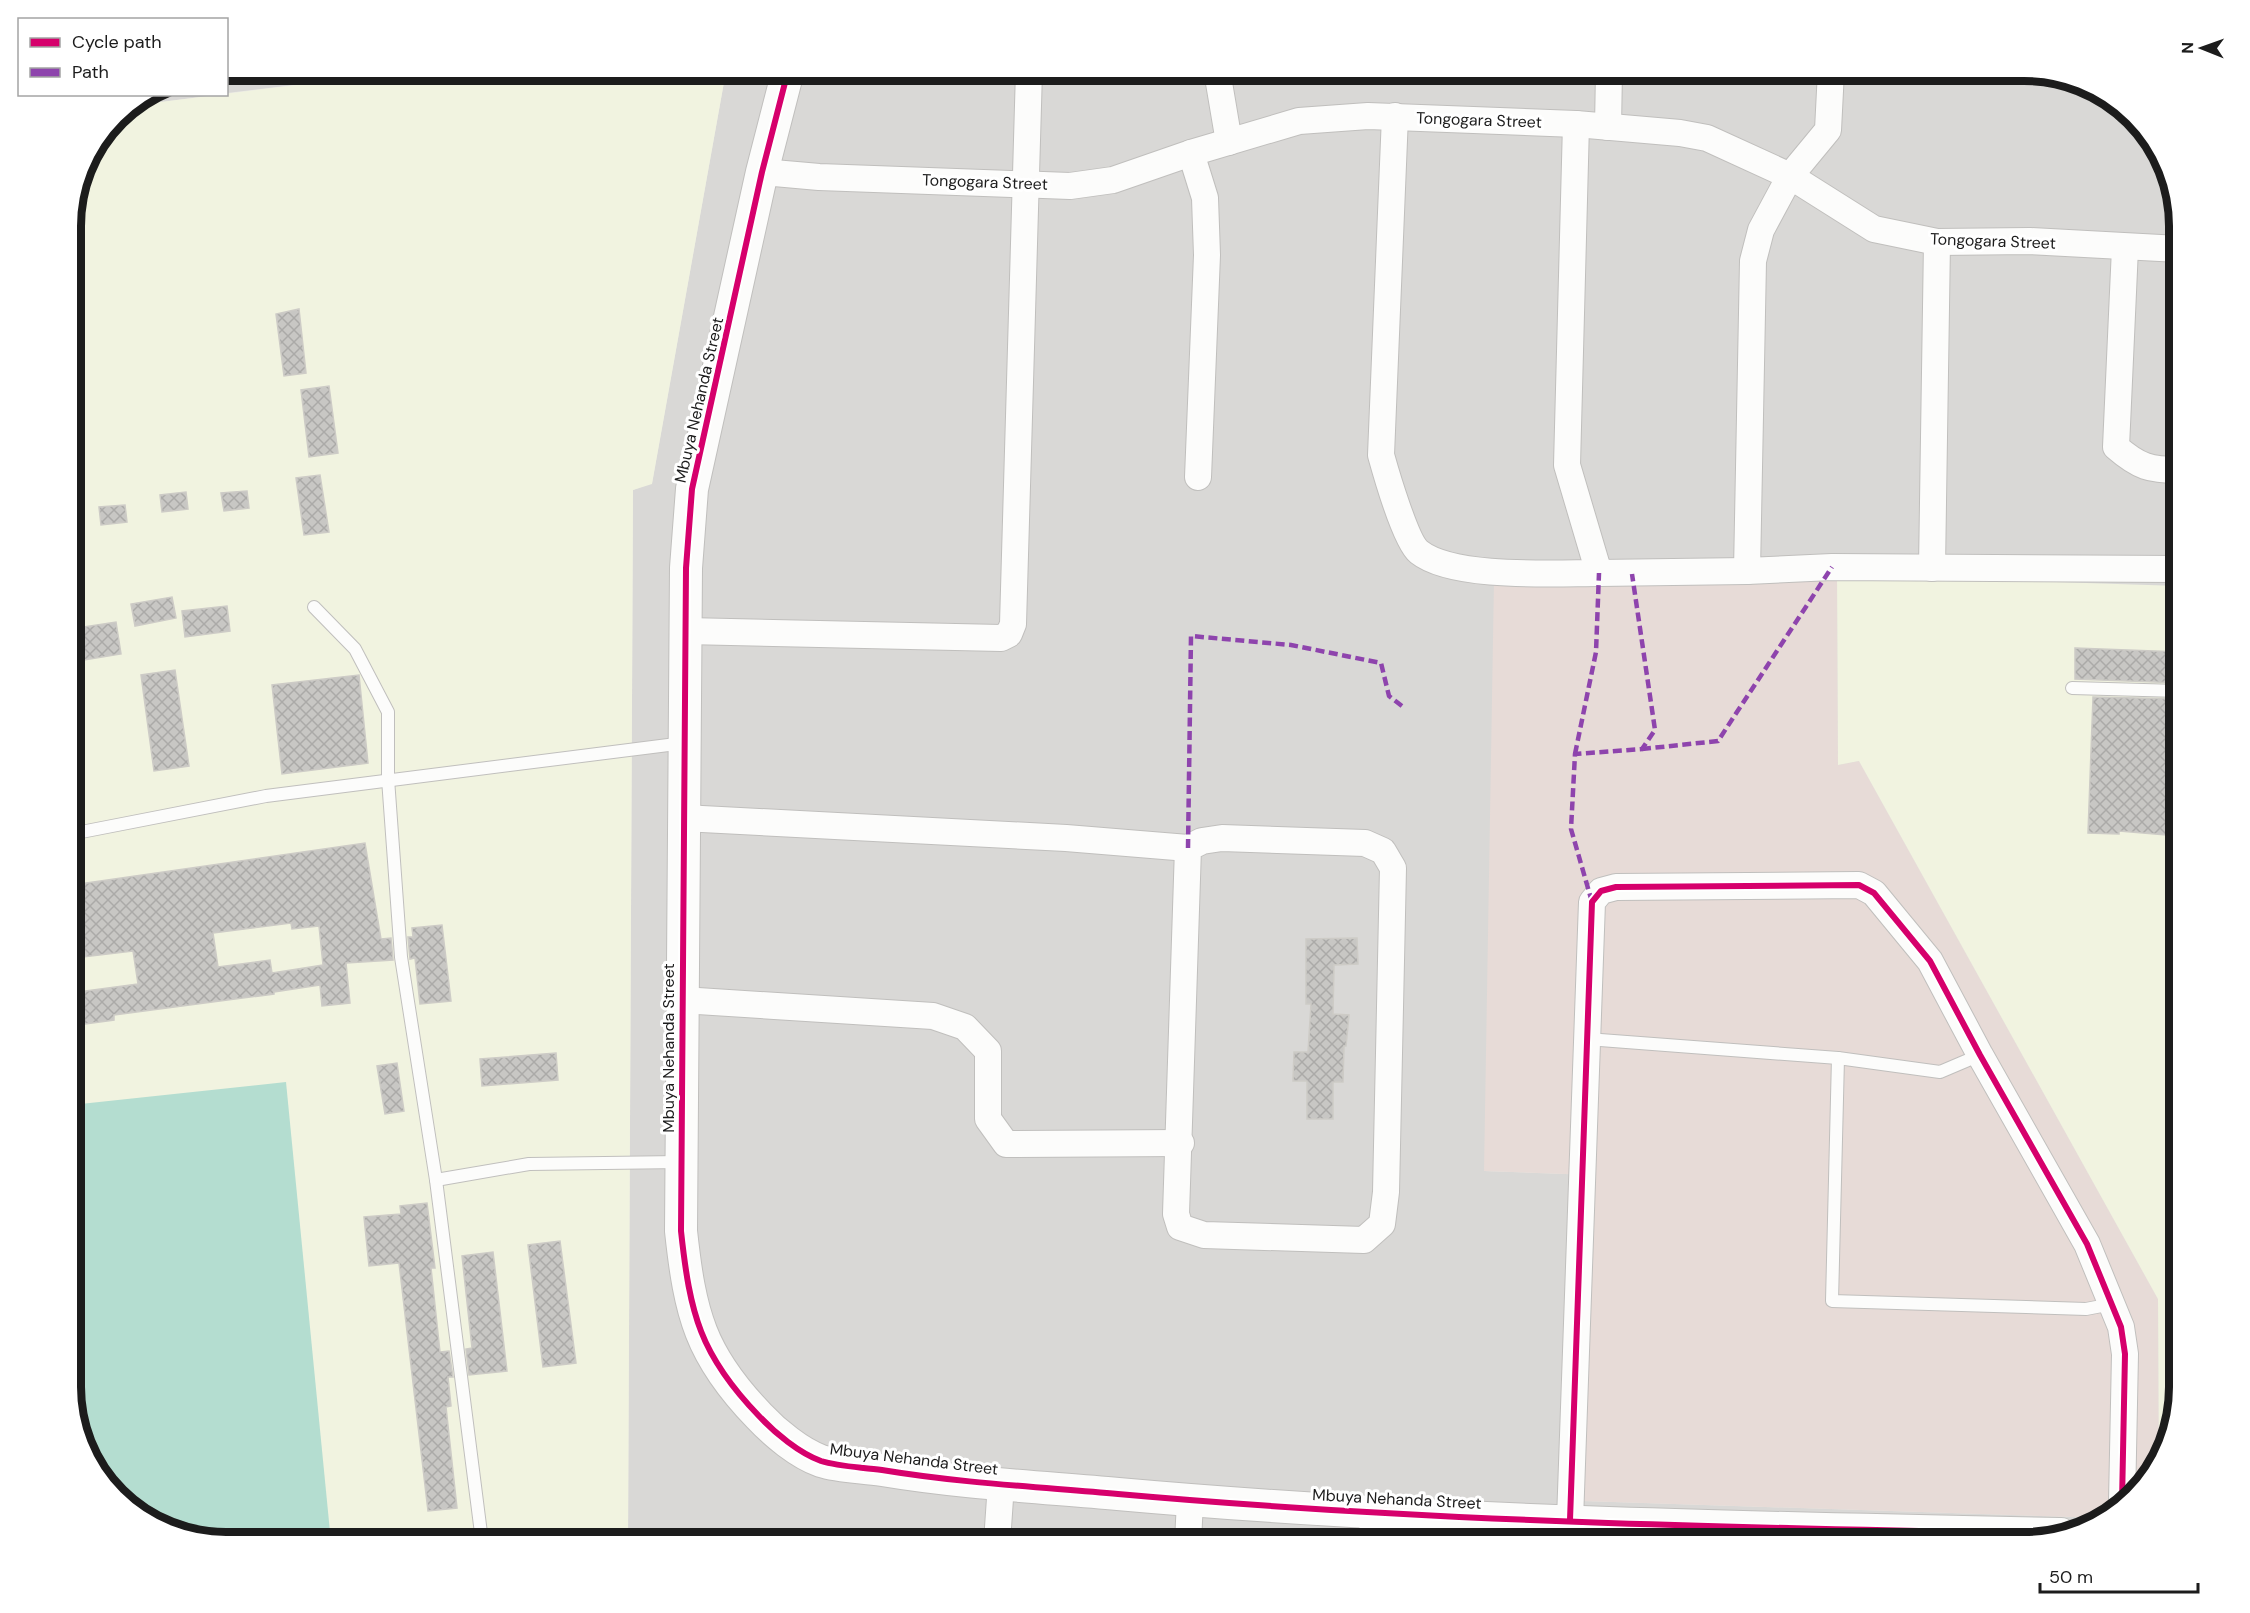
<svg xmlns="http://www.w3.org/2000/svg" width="2250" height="1613" font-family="'DM Sans',sans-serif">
  <defs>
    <pattern id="building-cross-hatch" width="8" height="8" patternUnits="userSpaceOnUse" patternTransform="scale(1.5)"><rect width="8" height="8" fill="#c8c7c4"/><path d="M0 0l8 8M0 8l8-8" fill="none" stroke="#abaaa8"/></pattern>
  </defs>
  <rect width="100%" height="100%" fill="#eae9e4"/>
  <!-- residential -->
  <g fill="#d9d8d6">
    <polygon points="227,71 408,71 227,93"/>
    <polygon points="726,71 2024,71 2074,79 2118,102 2163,157 2179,226 2179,1387 2171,1437 2159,1460 2158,1299 1859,761 1484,1171 1592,1175 1583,1501 2104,1518 2093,1526 2024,1542 628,1542 633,490 652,483"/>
    <polygon points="147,95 217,95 129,106"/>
  </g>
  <!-- commercial -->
  <polygon fill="#e7dbd7" points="1837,575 1838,765 1859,761 2158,1299 2159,1460 2148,1481 2104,1518 1583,1501 1592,1175 1484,1171 1494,580"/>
  <!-- education -->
  <g fill="#f1f3e0">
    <polygon points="408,71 726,71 652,484 633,490 628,1542 226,1542 176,1534 132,1511 91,1464 71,1397 71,216 87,157 123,109 129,106"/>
    <polygon points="1837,575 2179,586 2179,1387 2171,1437 2159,1460 2158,1299 1859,761 1838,765"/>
  </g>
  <!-- pitch -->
  <polygon fill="#b4ddd0" points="286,1082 331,1542 226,1542 176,1534 132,1511 91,1464 71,1397 71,1105"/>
  <!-- building -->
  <g fill="url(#building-cross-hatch)" stroke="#cdcbc6" stroke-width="1.5" fill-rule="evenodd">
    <polygon points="299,309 306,373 284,376 276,314"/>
    <polygon points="329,386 338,453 309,457 301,390"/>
    <polygon points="320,475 329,532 304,535 296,478"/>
    <polygon points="247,491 249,508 224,511 221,493"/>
    <polygon points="186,492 188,509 162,512 160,495"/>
    <polygon points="125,505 127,522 101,525 99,507"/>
    <polygon points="172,597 176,618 135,626 131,604"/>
    <polygon points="227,606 230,631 185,637 182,611"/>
    <polygon points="116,622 121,654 71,662 71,629"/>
    <polygon points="2075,648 2180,652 2180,683 2075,679"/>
    <polygon points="175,670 189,766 154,771 141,675"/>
    <polygon points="359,675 368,763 282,774 272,685"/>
    <polygon points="2093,697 2180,699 2178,836 2119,831 2119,834 2088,833"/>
    <path d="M365,843L381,939L391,938L393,960L346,963L350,1003L322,1006L320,985L274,992V994L114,1015V1020L71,1026V993L138,984L133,951L83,957L73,885ZM291,923L292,929L319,926L323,965L272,973L270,960L218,967L213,933Z"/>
    <polygon points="442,925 451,1001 420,1004 415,958 410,959 408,937 413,937 412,928"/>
    <polygon points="1357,938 1358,964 1334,965 1333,1014 1349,1015 1346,1046 1344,1046 1343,1082 1333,1082 1333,1119 1307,1119 1307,1081 1293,1081 1294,1052 1308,1052 1311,1004 1306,1004 1306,939"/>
    <polygon points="556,1053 558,1080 482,1086 480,1059"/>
    <polygon points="397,1063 404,1111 385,1114 377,1066"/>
    <polygon points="427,1203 435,1268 431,1268 440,1352 449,1351 453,1377 448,1377 451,1406 446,1407 457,1508 428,1511 399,1263 369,1266 364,1217 401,1214 400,1206"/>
    <polygon points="560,1241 576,1363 543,1367 528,1245"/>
    <polygon points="493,1252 507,1371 469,1375 466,1349 472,1348 462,1256"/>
  </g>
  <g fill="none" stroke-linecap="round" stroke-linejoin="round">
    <!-- service casing -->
    <g stroke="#c0bfbd" stroke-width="14">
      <g id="service">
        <polyline points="314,607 355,649 388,712 388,779 401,957 436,1180 482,1541"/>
        <polyline points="2072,688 2179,691"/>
        <polyline points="71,834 266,796 684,743"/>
        <polyline points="1587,1039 1838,1058 1940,1072 1980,1055"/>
        <polyline points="1838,1058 1832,1301 2086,1309 2112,1304"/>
        <polyline points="436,1180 529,1164 680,1162"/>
      </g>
    </g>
    <!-- minor casing -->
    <g stroke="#c0bfbd" stroke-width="28">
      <g id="minor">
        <polyline points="1217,71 1229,142"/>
        <polyline points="1831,71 1828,130 1790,176 1761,230 1753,261 1747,571 1832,567 2179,569"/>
        <path d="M1395,116L1381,455C1386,473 1406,542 1419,552C1453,579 1554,573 1599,573"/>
        <polyline points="1576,124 1567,465 1599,573 1747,571"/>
        <polyline points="1608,127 1609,71"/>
        <polyline points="1191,153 1205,198 1207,255 1198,477"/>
        <polyline points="762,172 819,177 1070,186 1113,180 1191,153 1299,121 1368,116 1576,124 1680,133 1707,138 1790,176 1874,229 1937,242 2030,241 2179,249"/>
        <path d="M2125,248L2116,447C2139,467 2150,470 2179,470"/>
        <polyline points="1932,568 1937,242"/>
        <polyline points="686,631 1001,638 1009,634 1013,624 1029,71"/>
        <polyline points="683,818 1066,838 1188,848"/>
        <polygon points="1222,838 1365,843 1383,851 1393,868 1386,1192 1382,1224 1364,1240 1204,1235 1180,1227 1176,1214 1188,848 1202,841"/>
        <polyline points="682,1000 933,1016 965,1027 988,1051 988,1119 1006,1144 1181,1143"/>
        <polyline points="1570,1520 1592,902 1601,891 1616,887 1859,885 1874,893 1930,961 1980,1055 2087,1244 2121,1327 2125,1354 2122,1502"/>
        <polyline points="997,1542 1001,1484"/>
        <polyline points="1188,1542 1190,1501"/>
        <polyline points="1372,1542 1373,1512"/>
      </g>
    </g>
    <!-- tertiary casing -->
    <g stroke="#c0bfbd" stroke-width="34">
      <path id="tertiary" d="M788,71L762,172L692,489L686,568L681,1231C690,1314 700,1355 759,1416C775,1433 799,1453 821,1461C840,1467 862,1467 882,1470C960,1483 1040,1487 1118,1494C1431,1522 1747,1528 2061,1534"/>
    </g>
    <!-- service -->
    <use href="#service" stroke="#fcfcfb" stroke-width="12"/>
    <!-- minor -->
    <use href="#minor" stroke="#fcfcfb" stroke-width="26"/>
    <!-- tertiary -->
    <use href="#tertiary" stroke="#fcfcfb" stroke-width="32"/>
    <!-- quiet -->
    <g stroke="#8e44ad" stroke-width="4.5" stroke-dasharray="9 4.5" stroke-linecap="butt">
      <polyline points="1642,749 1718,741 1832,567"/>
      <polyline points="1575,754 1596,652 1599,573"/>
      <polyline points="1188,848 1191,636 1291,645 1381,663 1389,696 1402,706"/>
      <polyline points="1592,902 1571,829 1575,754 1642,749 1655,730 1632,574"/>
    </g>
    <!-- cycleway casing -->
    <g stroke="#fff" stroke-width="10">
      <g id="cycleway">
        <path d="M788,71L762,172L692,489L686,568L681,1231C690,1314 700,1355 759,1416C775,1433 799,1453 821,1461C840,1467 862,1467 882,1470C960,1483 1040,1487 1118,1494C1431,1522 1747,1528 2061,1534"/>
        <polyline points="1570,1520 1592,902 1601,891 1616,887 1859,885 1874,893 1930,961 1980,1055 2087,1244 2121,1327 2125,1354 2122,1502"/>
      </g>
    </g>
    <!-- cycleway -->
    <use href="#cycleway" stroke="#d6006c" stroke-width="6"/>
  </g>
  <g text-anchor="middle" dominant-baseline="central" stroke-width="6" stroke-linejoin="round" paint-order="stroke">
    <!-- street labels -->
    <g font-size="16" fill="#1c1c1c" stroke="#fff">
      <text transform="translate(1479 120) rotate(2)">Tongogara Street</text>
      <text transform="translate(985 182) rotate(2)">Tongogara Street</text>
      <text transform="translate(1993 241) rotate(2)">Tongogara Street</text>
      <text transform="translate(699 400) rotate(-77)">Mbuya Nehanda Street</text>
      <text transform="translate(668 1048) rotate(-90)">Mbuya Nehanda Street</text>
      <text transform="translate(914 1459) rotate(7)">Mbuya Nehanda Street</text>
      <text transform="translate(1397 1499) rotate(3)">Mbuya Nehanda Street</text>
    </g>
  </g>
  <!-- crop -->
  <path d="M0 0H2250V1613H0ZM226 81H2024A145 145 0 0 1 2169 226V1387A145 145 0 0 1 2024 1532H226A145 145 0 0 1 81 1387V226A145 145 0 0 1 226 81Z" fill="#fff" fill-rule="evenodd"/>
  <path fill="none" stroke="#1c1c1c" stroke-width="8" d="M226 81H2024A145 145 0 0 1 2169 226V1387A145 145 0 0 1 2024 1532H226A145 145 0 0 1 81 1387V226A145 145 0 0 1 226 81Z"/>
  <!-- legend -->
  <rect x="18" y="18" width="210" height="78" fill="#ffffff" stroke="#a4a4a4" stroke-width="1.5"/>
  <rect x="30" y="38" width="30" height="9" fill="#d6006c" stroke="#a4a4a4" stroke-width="1.5"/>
  <text x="72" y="48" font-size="18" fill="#1c1c1c">Cycle path</text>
  <rect x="30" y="68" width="30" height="9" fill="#8e44ad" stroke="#a4a4a4" stroke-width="1.5"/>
  <text x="72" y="78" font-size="18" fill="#1c1c1c">Path</text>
  <!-- north arrow -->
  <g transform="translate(2202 48) rotate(271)" stroke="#ffffff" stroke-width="4.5" paint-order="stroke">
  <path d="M0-4.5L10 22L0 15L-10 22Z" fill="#1c1c1c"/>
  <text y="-9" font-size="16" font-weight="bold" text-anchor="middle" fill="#1c1c1c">N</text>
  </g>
  <!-- scale -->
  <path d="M2040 1583v9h158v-9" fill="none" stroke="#1c1c1c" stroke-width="3"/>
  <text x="2049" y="1583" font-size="18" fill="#1c1c1c" stroke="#ffffff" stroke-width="4.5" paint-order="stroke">50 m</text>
</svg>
